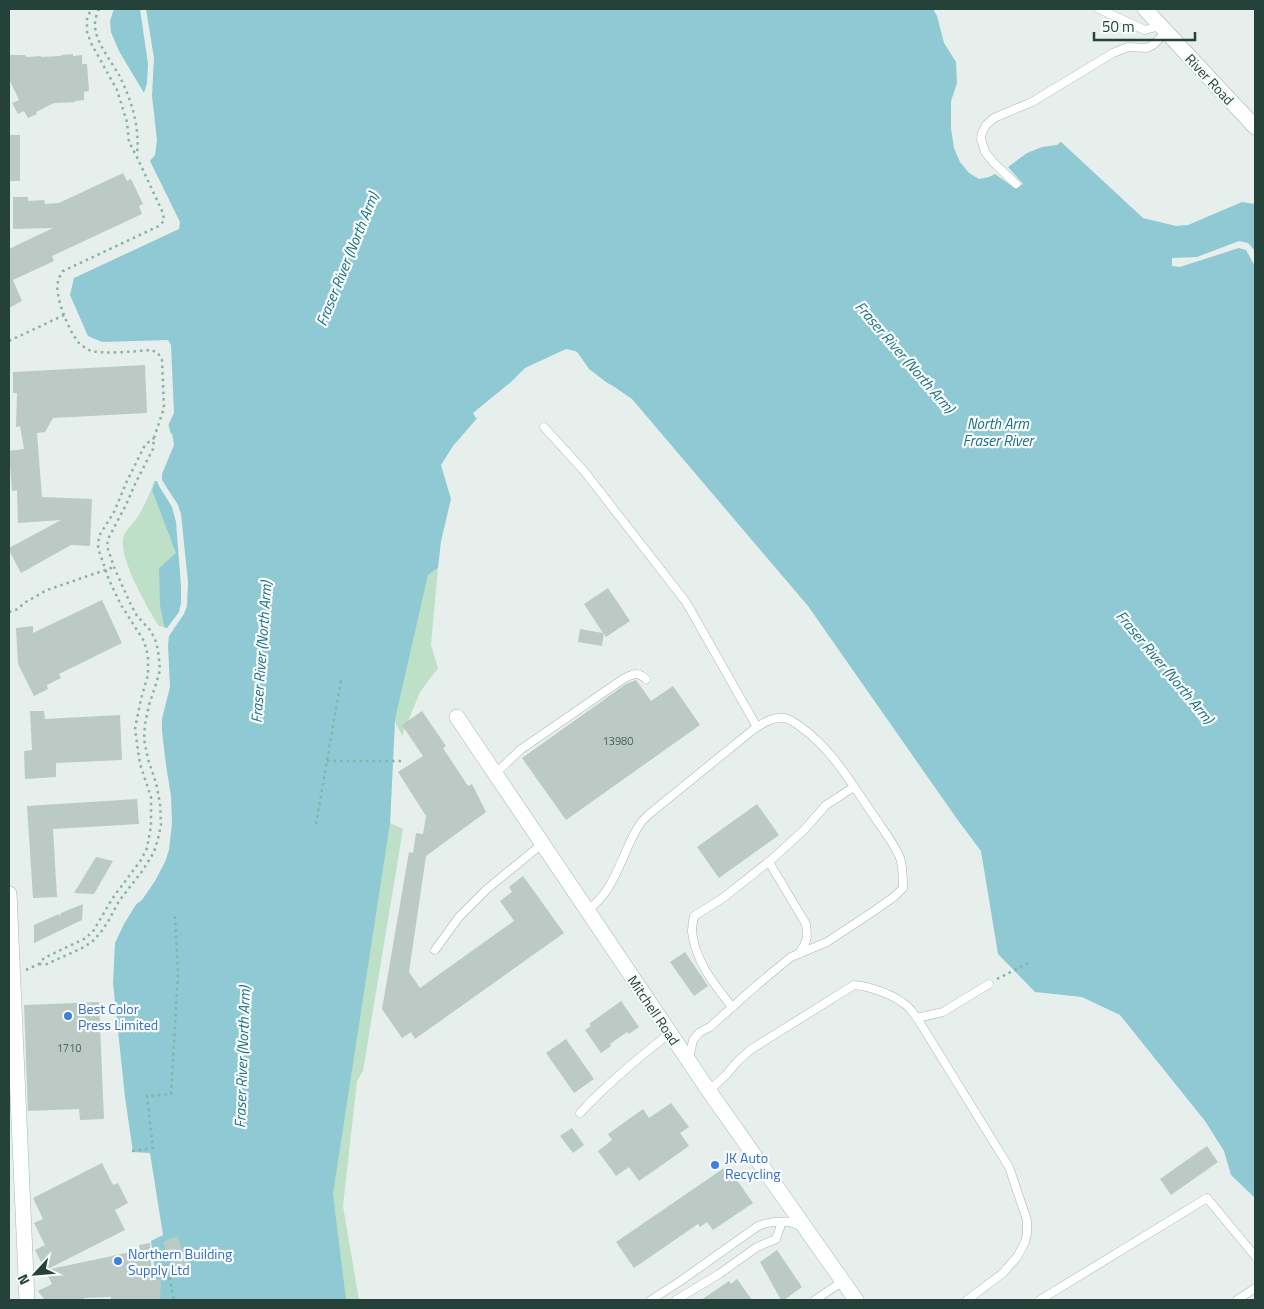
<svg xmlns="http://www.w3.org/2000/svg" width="1264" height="1309" font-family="'Titillium Web',sans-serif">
  <rect width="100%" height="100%" fill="#e6efeb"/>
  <!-- green -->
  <g fill="#bfe0c8">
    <path d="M157,480L179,560L167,628L159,626C148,609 116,554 124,535C128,527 136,521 140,513C146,503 150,492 154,481Z"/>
    <polygon points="438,568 431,645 438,668 420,692 402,736 395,721 390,823 403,829 363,1071 357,1081 343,1206 359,1300 330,1300 328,949 428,575"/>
  </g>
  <!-- water -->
  <polygon fill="#8ec9d4" points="111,9 940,9 960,69 960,140 964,151 983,170 990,169 1019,147 1060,141 1143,218 1176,226 1188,225 1242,202 1255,204 1255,1198 1231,1175 1224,1151 1205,1121 1120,1015 1082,997 1035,992 998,954 981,851 957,819 808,606 632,399 613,386 586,372 570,358 560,357 523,376 485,409 453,446 441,465 451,499 441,541 438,568 428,575 395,719 390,823 333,1194 346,1300 159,1300 151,1241 163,1235 150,1153 133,1152 125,1097 113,983 115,943 124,924 167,854 171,809 161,722 169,683 166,636 160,605 159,568 176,553 152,490 173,441 166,417 166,361 150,346 81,340 60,293 66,273 168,226 169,214 147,166 150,155 150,135 142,99 107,28"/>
  <!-- pier -->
  <g fill="#e6efeb">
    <polygon points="108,9 114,9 110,21 111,32 119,51 144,93 147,83 148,64 140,9 146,9 154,58 152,96 157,140 155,155 150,161 180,222 179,229 74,278 70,295 88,336 102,342 168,340 171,345 174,413 166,430 163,417 164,362 149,349 99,352 80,343 58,294 65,271 165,225 167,214 144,167 146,158 149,157 147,154 147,135 139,100 110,46 104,29 106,13"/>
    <polygon points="933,9 943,9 945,14 962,68 964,76 963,139 966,150 975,160 984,167 989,167 1018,145 1035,138 1061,138 1063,140 1057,145 1042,147 1027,153 1008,167 1023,184 1016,189 995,174 989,177 979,179 969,173 960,162 954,148 951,128 951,101 957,83 956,62 944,43 937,16"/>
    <polygon points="1239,241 1248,243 1255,251 1255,266 1246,250 1239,248 1180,267 1172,266 1172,258 1197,257"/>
    <polygon points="566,349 575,351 578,353 589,369 614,388 616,391 584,374 569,360 560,359 525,378 491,405 481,416 476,418 473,413 511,382 525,368"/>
    <polygon points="172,433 174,445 162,474 162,480 178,505 181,514 188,582 187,606 184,614 169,636 168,645 170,687 162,719 162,741 171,796 172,823 169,850 165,862 155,881 142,900 135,905 126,917 117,935 122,923 164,853 169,809 159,722 167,682 164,636 162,627 167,628 179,612 181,603 181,586 176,522 172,507 159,486 157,481 154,481 150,492 149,490 170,441 169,437"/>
  </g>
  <!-- building -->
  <g fill="#bbcac4">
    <polygon points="73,54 73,56 82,55 82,64 87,64 89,91 84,92 84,100 75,101 75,102 54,103 36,112 37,114 28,118 24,111 18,114 12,103 19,100 9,79 9,55 25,55 26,57 41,56 41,57 61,56 61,55"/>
    <rect x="9" y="135" width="11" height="46"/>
    <polygon points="123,173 127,181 131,179 143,204 139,206 142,214 52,256 54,261 13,280 22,301 9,308 9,249 53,228 13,229 13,197 28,197 28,201 44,200 45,204 59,203"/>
    <polygon points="145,365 147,413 53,418 45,432 37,433 42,497 92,499 90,546 71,545 21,573 9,550 9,548 61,520 18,523 17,490 12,491 9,451 24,449 20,426 16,427 17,393 13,393 13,372"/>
    <polygon points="608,588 630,621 606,637 604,633 602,646 578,642 580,629 603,633 584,604"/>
    <polygon points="102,600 122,643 59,674 61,678 47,685 48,689 34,696 18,664 16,628 33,626 33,633"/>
    <polygon points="636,680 651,701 673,686 700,725 566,820 522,758 626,684"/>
    <polygon points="30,711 44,711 45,719 120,715 122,760 56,763 56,777 25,779 24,751 32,750"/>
    <polygon points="422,711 446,746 443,748 468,786 472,784 486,812 426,856 409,972 420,988 514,921 500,901 512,892 509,887 523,876 564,933 415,1039 411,1032 402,1038 382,1009 409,852 413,853 416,833 423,834 426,816 398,772 423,756 402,725"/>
    <polygon points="137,799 139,824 53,829 57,897 33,898 27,806"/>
    <polygon points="757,804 779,835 719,878 697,847"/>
    <polygon points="96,857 113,861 94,894 74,893"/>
    <polygon points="83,904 82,920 34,943 34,925 59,914 59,917 61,913"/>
    <polygon points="685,952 708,986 694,996 670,962"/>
    <polygon points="621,1001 639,1027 629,1034 627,1032 610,1044 611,1046 601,1053 585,1030 591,1026 589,1024"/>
    <polygon points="99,1002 104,1119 80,1120 79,1109 28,1111 24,1005"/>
    <polygon points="566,1039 594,1079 574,1093 546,1053"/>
    <polygon points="671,1103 689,1127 680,1133 689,1146 639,1181 629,1167 616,1176 598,1151 612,1140 608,1134 643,1109 649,1118"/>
    <polygon points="572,1128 584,1145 573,1153 560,1136"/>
    <polygon points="1207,1146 1218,1162 1171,1195 1160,1179"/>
    <polygon points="102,1163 113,1185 118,1183 128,1203 115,1210 125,1230 46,1270 140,1250 139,1245 150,1243 152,1280 161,1280 160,1300 111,1300 111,1297 84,1298 84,1300 66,1300 66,1299 44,1299 38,1291 52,1284 35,1250 45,1245 34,1223 43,1219 33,1198"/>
    <polygon points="727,1166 753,1203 713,1230 707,1222 700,1227 698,1224 634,1268 616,1242"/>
    <polygon points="177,1236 191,1272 178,1278 163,1242"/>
    <polygon points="777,1250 802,1287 784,1300 781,1300 760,1262"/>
    <polygon points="737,1279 752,1300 701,1300 729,1281 731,1284"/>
  </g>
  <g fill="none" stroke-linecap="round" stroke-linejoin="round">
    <!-- service casing -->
    <g stroke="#a8b8b2" stroke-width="9">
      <g id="service">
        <polyline points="1099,9 1145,30 1160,26"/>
        <polyline points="1016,184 994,163 985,152 981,139 982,133 986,125 994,118 1032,102 1113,53 1128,47 1147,48 1153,45 1166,32"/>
        <polyline points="544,427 584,471 686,602 757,727"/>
        <path d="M495,774L520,750L623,679C633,674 637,671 646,679"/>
        <path d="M769,862L806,924C808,940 807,941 799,954"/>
        <path d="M587,910C615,892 621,855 638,827C640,823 644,819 648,815L754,729C763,723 774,716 785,718C792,720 797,724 802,728C833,750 852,785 874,816C881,827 896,846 900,858C903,867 903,879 903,888L895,896L874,911L827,942L791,957L757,985L710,1027L700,1032L693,1040L689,1059"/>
        <polyline points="435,950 459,917 487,889 542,844"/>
        <path d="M732,1007C714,984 696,963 692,932C692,927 693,921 694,916L723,898L771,860L804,830L826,805L854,787"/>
        <polyline points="917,1018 943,1012 989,984"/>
        <path d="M709,1091L727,1074L735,1064L750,1050L854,985C868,986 892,994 903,1003C909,1006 913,1013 917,1018L1009,1167L1027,1220V1233L1025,1242L1017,1257L1003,1273L967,1300"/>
        <path d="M580,1113C607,1084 638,1058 670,1033"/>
        <path d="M651,1300L679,1282L758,1226C772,1221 788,1219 802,1227"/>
        <polyline points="676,1300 719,1274 757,1247 776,1239 782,1222"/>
        <polyline points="815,1300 843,1281"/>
        <polyline points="1040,1300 1207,1198 1255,1256"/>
        <polyline points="1237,1300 1255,1288"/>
      </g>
    </g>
    <!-- minor casing -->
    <g stroke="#a8b8b2" stroke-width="16">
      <g id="minor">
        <polyline points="457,717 709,1091 856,1300"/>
        <polyline points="9,894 27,1300"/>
      </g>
    </g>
    <!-- tertiary casing -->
    <g stroke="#a8b8b2" stroke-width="16">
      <polyline id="tertiary" points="1145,9 1255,127"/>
    </g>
    <!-- path -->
    <g stroke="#86b3a5" stroke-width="2.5" stroke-dasharray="2.5 4" stroke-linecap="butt">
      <path d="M99,9C97,13 95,19 95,24C94,40 111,61 119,75C131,99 140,126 137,153"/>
      <polyline points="9,341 64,315"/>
      <polyline points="9,612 18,609 24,603 47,590 114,567"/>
      <polyline points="327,761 403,761"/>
      <polyline points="316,824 341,680"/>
      <path d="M39,964H47L82,948L92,942L101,932L109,920L119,901L143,870L154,852L158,839L161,825L160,803L156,783L148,759L144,739L145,724L149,705L156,684L160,670L158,650L155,639L150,630L137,616L130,603L114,567L107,546L108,539L126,505L135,484L153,449L154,438L164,408L162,360L158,353L151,350C136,351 102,355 89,350C86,348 82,346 79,343C70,333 54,296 58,282C58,278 61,275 63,271L159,226L164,221L163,213L136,155L129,142L127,122L117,90L91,43L87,32V19L91,9"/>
      <polyline points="26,970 39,964 44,958 86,938 94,930 112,899 141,860 147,848 151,826 151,797 140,764 135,729 141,699 148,675 148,656 144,641 121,605 109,580 98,548 99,536 114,512 127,481 145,445 154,438"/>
      <polyline points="997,979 1028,963"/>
      <polyline points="132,1151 153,1148 147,1096 171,1094 178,973 175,916"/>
      <polyline points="164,1252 174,1300"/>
    </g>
    <!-- service -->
    <use href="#service" stroke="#fff" stroke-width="8"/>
    <!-- minor -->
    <use href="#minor" stroke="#fff" stroke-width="15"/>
    <!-- tertiary -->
    <use href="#tertiary" stroke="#fff" stroke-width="15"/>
  </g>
  <!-- markers -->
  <g fill="#3f7fe0" stroke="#f7fbf9" stroke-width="2">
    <circle cx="68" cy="1016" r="5"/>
    <circle cx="715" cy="1165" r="5"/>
    <circle cx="118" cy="1261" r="5"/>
  </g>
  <g text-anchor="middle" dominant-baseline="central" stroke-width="4.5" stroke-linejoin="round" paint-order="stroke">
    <!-- number labels -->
    <g font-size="11" fill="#4a645c">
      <text x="618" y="741">13980</text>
      <text x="69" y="1048">1710</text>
    </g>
    <!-- street labels -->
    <g font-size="14" fill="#24423a" stroke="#f7fbf9">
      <text transform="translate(1210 79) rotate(47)">River Road</text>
      <text transform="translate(654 1010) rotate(56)">Mitchell Road</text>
    </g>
    <!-- shop labels -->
    <g font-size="14" fill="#366cbe" stroke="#f7fbf9" text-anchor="start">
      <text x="78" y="1008">Best Color<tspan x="78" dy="16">Press Limited</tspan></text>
      <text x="725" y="1157">JK Auto<tspan x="725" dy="16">Recycling</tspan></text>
      <text x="128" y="1253">Northern Building<tspan x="128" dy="16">Supply Ltd</tspan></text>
    </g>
    <!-- water labels -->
    <g font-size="15" font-style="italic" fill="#1c6f80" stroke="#f7fbf9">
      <text transform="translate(347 259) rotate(-68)">Fraser River (North Arm)</text>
      <text transform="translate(905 357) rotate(49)">Fraser River (North Arm)</text>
      <text x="998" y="423">North Arm<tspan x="998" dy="17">Fraser River</tspan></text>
      <text transform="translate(261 652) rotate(-86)">Fraser River (North Arm)</text>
      <text transform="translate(1165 667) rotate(50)">Fraser River (North Arm)</text>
      <text transform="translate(242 1057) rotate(-88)">Fraser River (North Arm)</text>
    </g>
  </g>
  <!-- border -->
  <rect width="1264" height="1309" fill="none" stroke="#24423a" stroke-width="20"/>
  <!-- north arrow -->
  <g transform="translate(35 1274) rotate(244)" stroke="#f7fbf9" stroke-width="4" paint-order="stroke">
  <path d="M0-4L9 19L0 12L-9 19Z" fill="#24423a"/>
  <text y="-8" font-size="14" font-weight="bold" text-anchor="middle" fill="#24423a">N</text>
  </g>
  <!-- scale -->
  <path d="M1094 32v8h101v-8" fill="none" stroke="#24423a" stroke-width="2.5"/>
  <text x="1102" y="32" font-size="15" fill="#24423a" stroke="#f7fbf9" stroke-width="4" paint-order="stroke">50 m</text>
</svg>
